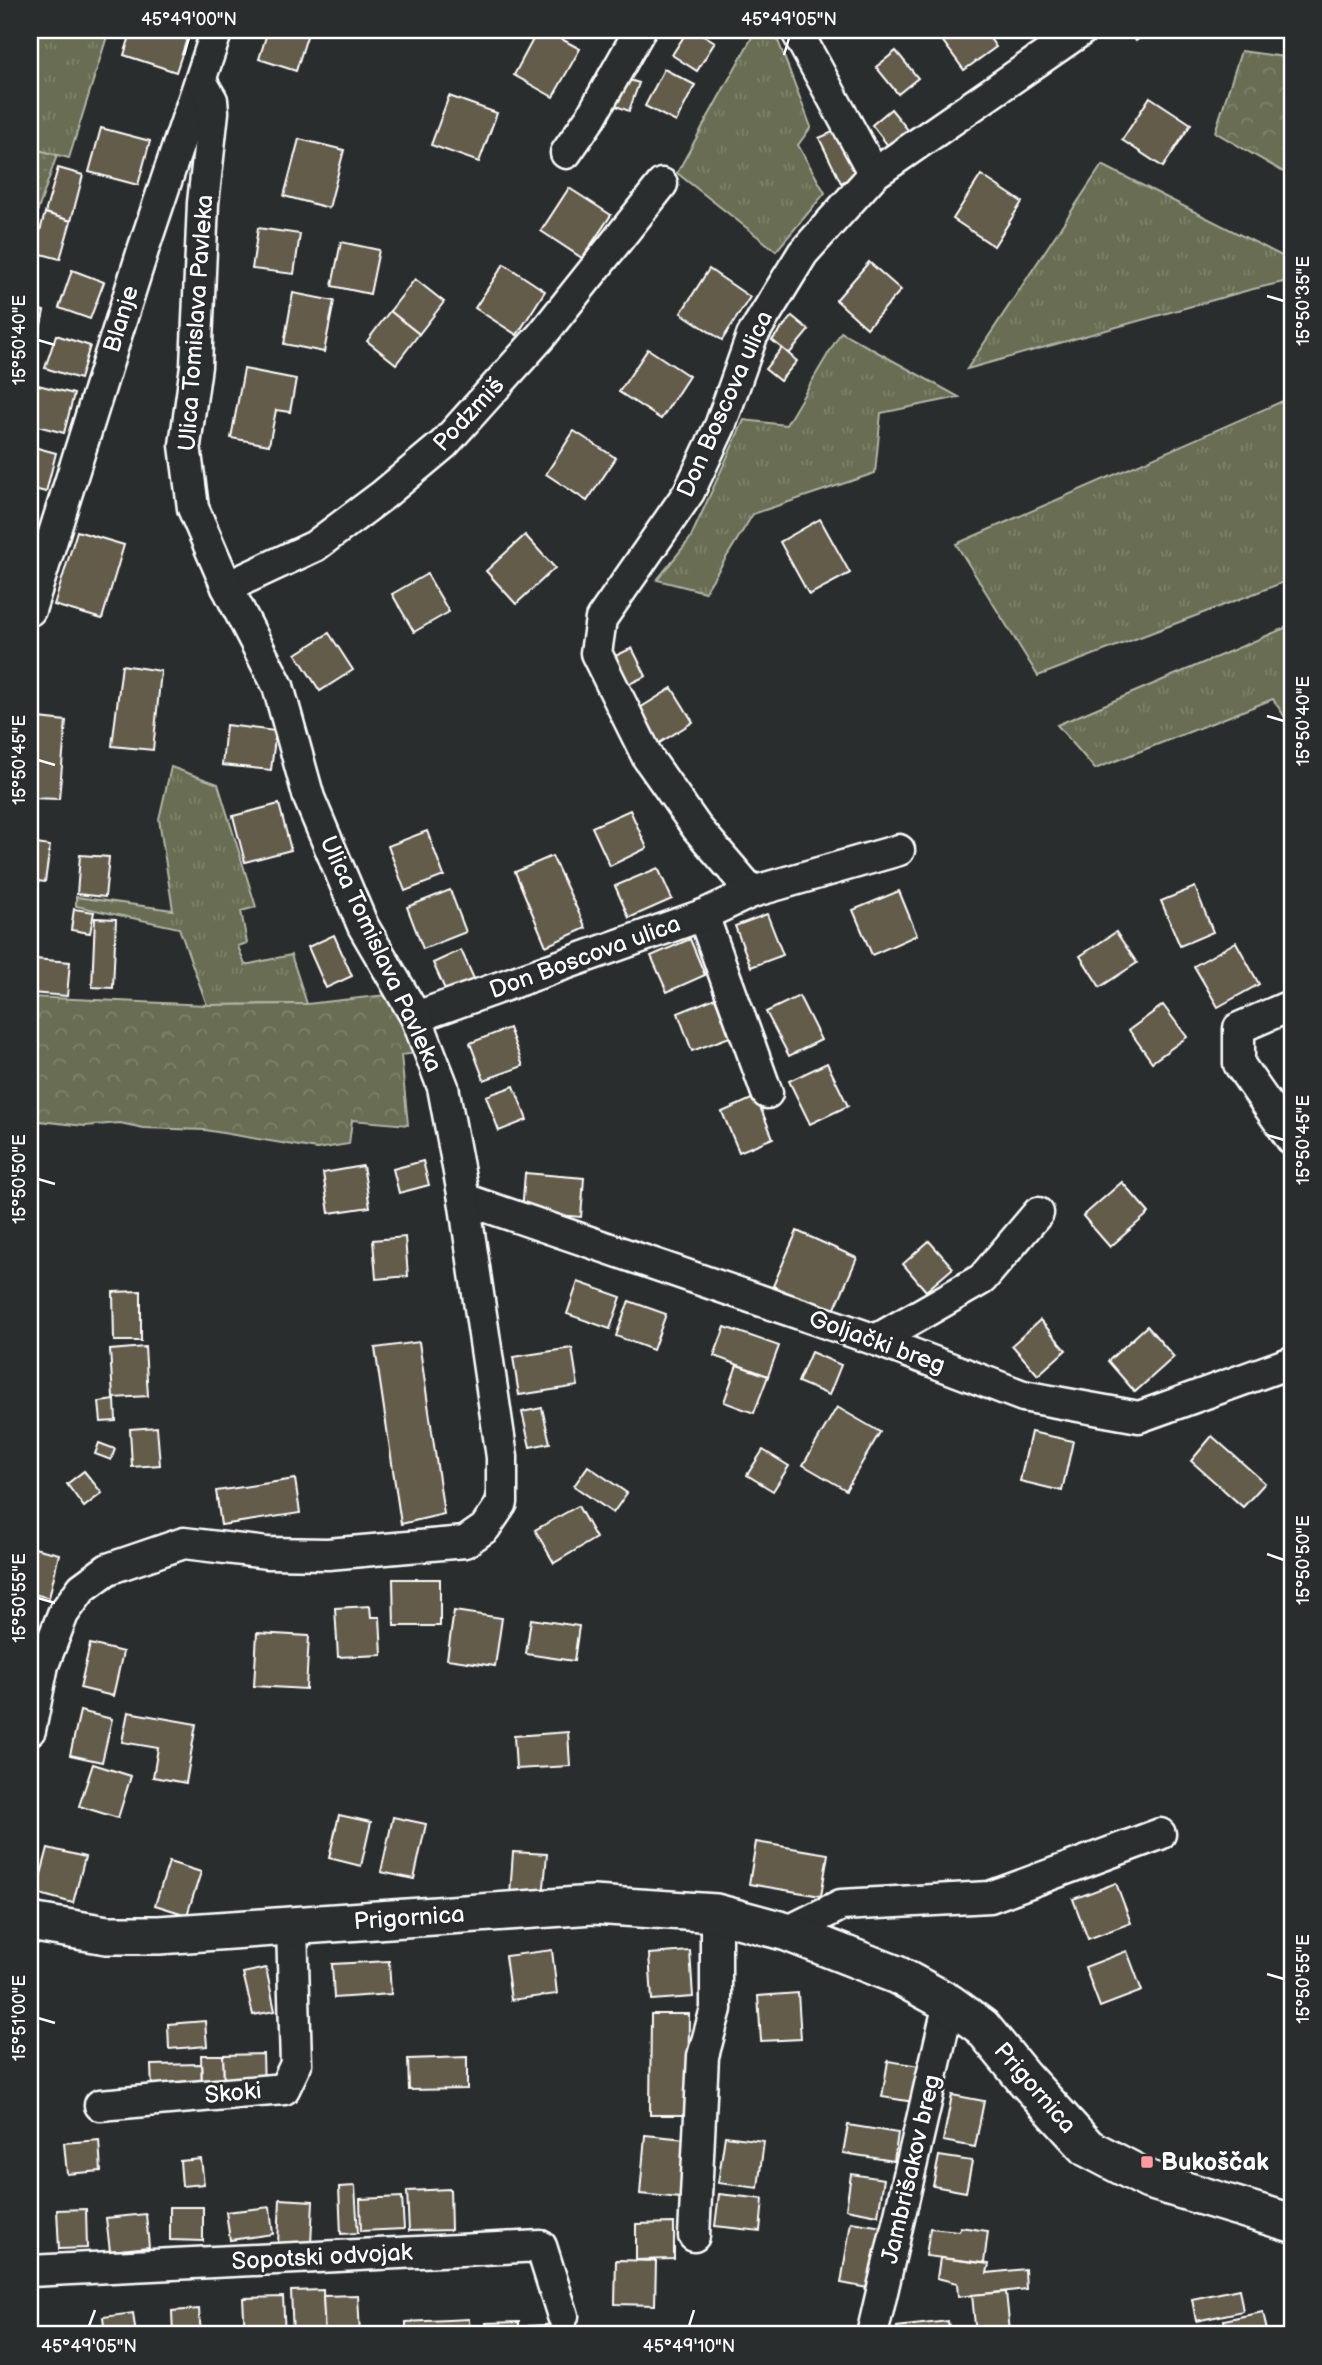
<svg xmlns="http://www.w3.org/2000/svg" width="1322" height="2365" font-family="'Balsamiq Sans',sans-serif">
  <defs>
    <pattern id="grass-tufts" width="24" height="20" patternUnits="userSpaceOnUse" patternTransform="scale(1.75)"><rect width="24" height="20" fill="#676d52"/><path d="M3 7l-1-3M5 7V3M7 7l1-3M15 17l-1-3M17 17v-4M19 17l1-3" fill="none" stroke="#7e836c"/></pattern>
    <pattern id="forest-crowns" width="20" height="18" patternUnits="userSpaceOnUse" patternTransform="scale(1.75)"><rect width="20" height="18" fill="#676d52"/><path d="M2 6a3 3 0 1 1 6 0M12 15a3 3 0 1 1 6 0" fill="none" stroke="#7e836c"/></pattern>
    <pattern id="park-dots" width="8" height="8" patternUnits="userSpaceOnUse" patternTransform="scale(1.75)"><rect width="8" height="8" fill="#676d52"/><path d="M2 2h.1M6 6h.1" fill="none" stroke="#7e836c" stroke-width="1.8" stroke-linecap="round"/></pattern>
  </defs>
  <rect width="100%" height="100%" fill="#2a2d2e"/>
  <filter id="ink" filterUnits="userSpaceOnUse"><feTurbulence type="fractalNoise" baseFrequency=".0143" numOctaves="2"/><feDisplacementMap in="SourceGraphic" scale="14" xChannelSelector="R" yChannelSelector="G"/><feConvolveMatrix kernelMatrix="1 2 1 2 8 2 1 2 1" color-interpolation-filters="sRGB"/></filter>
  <g filter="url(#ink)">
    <!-- grass -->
    <g fill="url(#grass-tufts)" stroke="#b3b6a8" stroke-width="2">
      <polygon points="30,30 109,30 69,158 30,148"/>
      <polygon points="756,30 774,30 811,127 798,145 825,193 776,251 677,173"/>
      <polygon points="1102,165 1292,261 1292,280 1249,290 967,369"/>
      <polygon points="841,332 959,397 881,413 875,473 753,514 705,592 657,580 690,539 744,420 786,425"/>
      <polygon points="1292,397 1292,579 1038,676 956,544"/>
      <polygon points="1292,625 1292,728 1273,699 1095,769 1057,725"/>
      <polygon points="171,767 218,784 256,907 241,911 247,943 238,946 245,965 291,955 307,1004 207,1005 179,928 76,906 76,897 173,910 159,819"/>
    </g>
    <!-- forest -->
    <g fill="url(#forest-crowns)" stroke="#b3b6a8" stroke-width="2">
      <polygon points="1241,51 1292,58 1292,177 1215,132"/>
      <polygon points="386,995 425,1052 401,1055 408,1125 352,1120 349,1144 317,1149 205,1130 143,1128 120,1123 85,1126 30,1120 30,997 207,1005 307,1004"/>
    </g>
    <!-- park -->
    <polygon fill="url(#park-dots)" stroke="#b3b6a8" stroke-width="2" points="30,148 57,155 30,233"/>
    <!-- building -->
    <g fill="#645c4c" stroke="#fff" stroke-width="2">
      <polygon points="132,30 190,30 176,72 124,55"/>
      <polygon points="268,30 309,30 296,71 259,59"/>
      <polygon points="538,30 545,30 580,49 553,97 514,75"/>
      <polygon points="688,30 695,30 715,42 697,71 672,55"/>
      <polygon points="939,30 984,30 996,47 964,70 936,32"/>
      <polygon points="1126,30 1150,30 1136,41"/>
      <polygon points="896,51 918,78 898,94 876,67"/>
      <polygon points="664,69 695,85 676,122 645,106"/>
      <polygon points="620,77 639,83 629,111 611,104"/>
      <polygon points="449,96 497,113 479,162 431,145"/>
      <polygon points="1150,97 1191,124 1163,167 1122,140"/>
      <polygon points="891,109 913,136 893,152 872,125"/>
      <polygon points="101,128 150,141 138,185 89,172"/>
      <polygon points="835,131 857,175 841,183 819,138"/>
      <polygon points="299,139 344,150 329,208 284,196"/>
      <polygon points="58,168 83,175 71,221 45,213"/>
      <polygon points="981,175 1022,202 994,246 953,219"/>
      <polygon points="569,188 611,215 582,258 541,231"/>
      <polygon points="45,213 71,221 60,259 34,252"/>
      <polygon points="258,228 300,234 294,274 252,269"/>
      <polygon points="341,242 379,250 370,294 332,286"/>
      <polygon points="869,262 901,290 867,328 836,300"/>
      <polygon points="504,264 545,291 517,335 475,308"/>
      <polygon points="709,269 750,297 722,340 681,313"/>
      <polygon points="72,270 104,282 90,319 59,308"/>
      <polygon points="415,279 444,302 419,334 390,311"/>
      <polygon points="293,293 334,301 324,352 284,344"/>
      <polygon points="30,308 44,311 37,344 30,342"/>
      <polygon points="390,311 419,334 396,364 367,341"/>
      <polygon points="792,316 809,330 789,354 772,340"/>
      <polygon points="56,335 90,346 80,379 45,368"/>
      <polygon points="782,348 797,361 780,381 765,369"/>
      <polygon points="648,349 689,376 661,419 619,392"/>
      <polygon points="244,369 296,379 290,412 276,410 269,445 231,438"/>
      <polygon points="30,383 74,394 64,433 30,424"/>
      <polygon points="574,431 616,458 587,501 546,474"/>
      <polygon points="30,446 56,453 46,492 30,488"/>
      <polygon points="820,519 850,573 809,595 780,542"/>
      <polygon points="77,531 124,545 102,619 54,605"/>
      <polygon points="525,535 555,568 516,604 486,571"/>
      <polygon points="427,574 449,612 414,632 392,594"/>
      <polygon points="329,633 353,670 320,691 296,654"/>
      <polygon points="632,648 646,676 625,686 611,658"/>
      <polygon points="122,665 161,671 153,750 112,746"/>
      <polygon points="672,688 693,722 656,745 635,711"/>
      <polygon points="30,717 66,721 59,799 30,798"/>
      <polygon points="226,725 276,731 271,770 222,765"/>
      <polygon points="279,804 291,850 245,862 233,816"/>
      <polygon points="630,810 647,848 610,866 592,827"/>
      <polygon points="427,831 444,876 405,891 388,846"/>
      <polygon points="30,843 50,846 45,882 30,880"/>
      <polygon points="80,855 109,857 105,897 77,894"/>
      <polygon points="552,856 586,928 546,946 515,872"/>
      <polygon points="658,868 672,899 629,918 615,886"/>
      <polygon points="1195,887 1213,932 1180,946 1161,901"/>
      <polygon points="450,890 466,932 423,949 407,907"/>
      <polygon points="899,891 917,935 872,955 853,910"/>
      <polygon points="74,909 94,912 90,933 71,930"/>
      <polygon points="767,914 783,955 751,967 735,926"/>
      <polygon points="95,918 116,919 113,988 92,987"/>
      <polygon points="1116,932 1137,963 1100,987 1080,956"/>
      <polygon points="334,935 352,976 326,988 308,947"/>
      <polygon points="690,939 705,975 667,992 651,956"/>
      <polygon points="1236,942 1259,984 1218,1007 1194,966"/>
      <polygon points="461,950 475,981 447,994 433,963"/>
      <polygon points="34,959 70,962 67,996 31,993"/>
      <polygon points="799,996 821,1040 789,1056 766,1012"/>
      <polygon points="715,998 730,1037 692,1051 678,1013"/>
      <polygon points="1163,1005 1187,1037 1152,1062 1129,1030"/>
      <polygon points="509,1028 523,1066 484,1080 470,1043"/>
      <polygon points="827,1063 848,1106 810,1124 789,1081"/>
      <polygon points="514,1086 527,1120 499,1131 486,1096"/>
      <polygon points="756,1097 773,1138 739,1152 722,1112"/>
      <polygon points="423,1161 429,1185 399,1193 393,1169"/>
      <polygon points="363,1166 370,1207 329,1213 323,1173"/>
      <polygon points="525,1173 584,1178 581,1217 522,1212"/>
      <polygon points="1122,1182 1149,1213 1110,1247 1083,1216"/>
      <polygon points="797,1231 857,1258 833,1313 773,1286"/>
      <polygon points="405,1237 408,1276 376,1279 373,1240"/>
      <polygon points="929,1241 953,1268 926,1291 903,1264"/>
      <polygon points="578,1282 621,1297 610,1329 567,1314"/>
      <polygon points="141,1291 141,1341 114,1341 113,1292"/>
      <polygon points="629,1301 666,1314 653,1350 616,1336"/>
      <polygon points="1040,1320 1066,1350 1038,1375 1012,1345"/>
      <polygon points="1147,1326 1174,1357 1135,1392 1108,1361"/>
      <polygon points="725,1327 779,1346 768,1376 714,1356"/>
      <polygon points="419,1342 444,1514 401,1524 375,1348"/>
      <polygon points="145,1347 148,1396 113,1398 110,1350"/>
      <polygon points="572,1348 578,1386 519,1395 513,1357"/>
      <polygon points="811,1352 841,1365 829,1395 798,1382"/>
      <polygon points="737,1365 768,1376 754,1413 724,1402"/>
      <polygon points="115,1400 116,1421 101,1422 99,1402"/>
      <polygon points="837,1407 880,1432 846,1490 803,1465"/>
      <polygon points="542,1408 550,1443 530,1447 522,1412"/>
      <polygon points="157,1427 160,1465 132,1467 130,1429"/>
      <polygon points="1031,1432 1073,1441 1062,1491 1020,1481"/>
      <polygon points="1212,1436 1265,1483 1243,1507 1191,1461"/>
      <polygon points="99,1443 115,1449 111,1460 95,1454"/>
      <polygon points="763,1450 789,1466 773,1491 747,1475"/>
      <polygon points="588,1466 627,1493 613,1513 574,1486"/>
      <polygon points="84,1471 102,1493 84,1507 67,1484"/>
      <polygon points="295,1479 300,1513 221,1525 216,1491"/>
      <polygon points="578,1506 596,1538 554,1563 535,1530"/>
      <polygon points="30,1547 59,1554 49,1598 30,1593"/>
      <polygon points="393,1579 440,1579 440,1626 394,1626"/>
      <polygon points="370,1606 371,1617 380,1617 382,1655 338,1657 335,1608"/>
      <polygon points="454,1611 502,1618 495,1666 447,1659"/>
      <polygon points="531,1619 579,1626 574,1661 526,1654"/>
      <polygon points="257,1633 309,1636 306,1689 254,1686"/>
      <polygon points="90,1644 123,1652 113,1696 80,1688"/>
      <polygon points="80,1711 112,1719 102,1762 70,1755"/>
      <polygon points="128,1712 196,1724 186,1783 153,1777 158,1748 122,1742"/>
      <polygon points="568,1732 570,1766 516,1769 514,1736"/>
      <polygon points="93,1764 131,1776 118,1818 79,1806"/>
      <polygon points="339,1815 371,1822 361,1866 329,1858"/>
      <polygon points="393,1817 426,1824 414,1879 381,1872"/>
      <polygon points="756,1842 828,1854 821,1896 749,1884"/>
      <polygon points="48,1848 85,1857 73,1903 36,1893"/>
      <polygon points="513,1852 547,1854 543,1898 510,1895"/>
      <polygon points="169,1862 201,1872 187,1915 155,1905"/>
      <polygon points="1116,1883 1131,1923 1088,1939 1073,1899"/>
      <polygon points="552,1950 557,1994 511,2000 505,1956"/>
      <polygon points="690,1951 693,1997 652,2000 649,1954"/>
      <polygon points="1127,1951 1142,1991 1100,2007 1085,1967"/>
      <polygon points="389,1961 391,1994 334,1998 332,1964"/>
      <polygon points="266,1968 275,2011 253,2015 243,1973"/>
      <polygon points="798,1993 801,2039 761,2041 758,1996"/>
      <polygon points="651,2014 689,2014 688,2115 650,2115"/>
      <polygon points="205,2021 207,2046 169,2049 168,2024"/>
      <polygon points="263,2054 264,2088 224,2089 223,2055"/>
      <polygon points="201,2055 223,2055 224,2089 202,2089"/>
      <polygon points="467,2057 467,2089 409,2090 408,2059"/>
      <polygon points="888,2061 920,2066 914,2102 882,2097"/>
      <polygon points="201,2064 202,2089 152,2090 151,2065"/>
      <polygon points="952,2095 984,2101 975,2147 943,2141"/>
      <polygon points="848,2125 898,2133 894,2161 843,2153"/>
      <polygon points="645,2135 685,2139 680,2198 640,2194"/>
      <polygon points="725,2136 764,2141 758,2188 718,2183"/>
      <polygon points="99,2140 101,2171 67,2174 64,2143"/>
      <polygon points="939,2156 972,2161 966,2192 933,2186"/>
      <polygon points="201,2159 204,2184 182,2186 180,2161"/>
      <polygon points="851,2174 884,2179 878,2215 846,2209"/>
      <polygon points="355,2186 358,2233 341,2234 339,2187"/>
      <polygon points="450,2189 451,2230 409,2231 407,2191"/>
      <polygon points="719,2194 763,2199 760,2231 715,2226"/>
      <polygon points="402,2197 404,2229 361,2231 360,2199"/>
      <polygon points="280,2199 313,2201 311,2245 278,2244"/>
      <polygon points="170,2207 203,2207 203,2241 170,2240"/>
      <polygon points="270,2207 273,2234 230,2240 226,2212"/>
      <polygon points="86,2209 87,2248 59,2249 57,2210"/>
      <polygon points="146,2214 149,2247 110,2251 106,2218"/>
      <polygon points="851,2222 883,2227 873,2289 841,2283"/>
      <polygon points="674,2223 674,2259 636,2260 636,2224"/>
      <polygon points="960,2227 988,2231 984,2263 926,2256 930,2228 959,2231"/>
      <polygon points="940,2258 989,2264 987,2273 1025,2269 1026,2289 958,2297 957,2283 937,2278"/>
      <polygon points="616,2260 656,2261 655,2305 615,2304"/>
      <polygon points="1239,2289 1243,2311 1196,2321 1192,2299"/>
      <polygon points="323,2290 325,2335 293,2335 291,2291"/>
      <polygon points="1006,2292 1010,2332 976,2335 972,2295"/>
      <polygon points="358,2295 360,2335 325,2335 323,2296"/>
      <polygon points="283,2297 285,2335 245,2335 243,2298"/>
      <polygon points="199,2309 201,2335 173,2335 172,2311"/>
      <polygon points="1263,2312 1268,2335 1227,2335 1224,2320"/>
      <polygon points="133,2313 136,2335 105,2335 103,2317"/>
      <polygon points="469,2319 470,2335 406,2335 406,2322"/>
      <polygon points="948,2321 950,2335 897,2335 897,2327"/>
      <polygon points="519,2322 519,2335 486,2335 486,2323"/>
      <polygon points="561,2324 561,2335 528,2335 528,2326"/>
    </g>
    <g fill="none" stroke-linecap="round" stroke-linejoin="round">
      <!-- minor casing -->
      <g stroke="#fff" stroke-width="35">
        <g id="minor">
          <polyline points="796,30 874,174"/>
          <polyline points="566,153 591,117 640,30"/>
          <polyline points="227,587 315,546 383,495 444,444 542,335 662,184"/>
          <polyline points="30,610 144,247 217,30"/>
          <polyline points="752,892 697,828 648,758 596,653 601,619 689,492 720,426 752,336 803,253 874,174 1082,30"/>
          <polyline points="703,915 767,1093"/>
          <polyline points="1292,1005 1239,1028 1239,1064 1292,1140"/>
          <polyline points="416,1017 703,915 752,892 899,850"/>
          <polyline points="464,1199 876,1340 1023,1396 1139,1417 1292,1362"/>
          <polyline points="876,1340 982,1279 1038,1213"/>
          <polyline points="30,1730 43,1665 63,1614 82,1588 108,1569 184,1543 267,1553 328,1554 465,1542 485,1528 502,1503 502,1457 464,1199 443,1087 416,1017 363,926 309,798 278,686 227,587 193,508 185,445 196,366 203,203 213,112 212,100 201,81"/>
          <polyline points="787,1932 841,1905 990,1897 1160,1834"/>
          <polyline points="100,2105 284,2089 296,2064 292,1927"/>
          <polyline points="694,2236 703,2056 716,2009 716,1913"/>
          <polyline points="30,2271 541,2246 563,2316"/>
          <polyline points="872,2335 949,2003"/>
        </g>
      </g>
      <!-- tertiary casing -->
      <g stroke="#fff" stroke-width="42">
        <polyline id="tertiary" points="30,1922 107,1935 159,1935 593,1905 716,1913 787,1932 897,1975 949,2003 982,2027 1023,2077 1088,2148 1149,2180 1292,2223"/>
      </g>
      <!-- minor -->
      <use href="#minor" stroke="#2a2d2e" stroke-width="30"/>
      <!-- tertiary -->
      <use href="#tertiary" stroke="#2a2d2e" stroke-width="37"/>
    </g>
  </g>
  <!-- ticks -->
  <path fill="none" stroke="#fff" stroke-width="2.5" d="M184,55L189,38M784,55L789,38M1267,296L1284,301M38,340L55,345M1267,716L1284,721M38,760L55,765M1267,1135L1284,1140M38,1179L55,1184M1267,1554L1284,1560M38,1598L55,1603M1267,1974L1284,1979M38,2018L55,2023M89,2326L95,2310M689,2326L694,2310"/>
  <!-- markers -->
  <rect fill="#ff9aa2" stroke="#2a2d2e" stroke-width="2.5" x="1140" y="2155" width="14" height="14" rx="3.5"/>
  <g text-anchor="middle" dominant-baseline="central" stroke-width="5" stroke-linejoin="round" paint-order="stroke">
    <!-- street labels -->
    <g font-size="24" fill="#fff" stroke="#2a2d2e">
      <text transform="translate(121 319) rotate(-73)">Blanje</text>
      <text transform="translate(196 323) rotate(-86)">Ulica Tomislava Pavleka</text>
      <text transform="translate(725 404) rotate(-66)">Don Boscova ulica</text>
      <text transform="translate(469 414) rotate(-47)">Podzmiš</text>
      <text transform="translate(381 954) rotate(65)">Ulica Tomislava Pavleka</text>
      <text transform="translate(585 957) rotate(-20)">Don Boscova ulica</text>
      <text transform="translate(877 1342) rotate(20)">Goljački breg</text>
      <text transform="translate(409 1918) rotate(-4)">Prigornica</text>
      <text transform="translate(1035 2088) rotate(49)">Prigornica</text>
      <text transform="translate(233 2093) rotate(-5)">Skoki</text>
      <text transform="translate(911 2169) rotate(-77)">Jambrišakov breg</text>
      <text transform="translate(322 2257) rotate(-3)">Sopotski odvojak</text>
    </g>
    <!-- poi labels -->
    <g font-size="24" font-weight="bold" fill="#fff" stroke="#2a2d2e" text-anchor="start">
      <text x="1161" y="2162">Bukoščak</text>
    </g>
  </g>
  <!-- margin -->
  <rect width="1322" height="2365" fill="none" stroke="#2a2d2e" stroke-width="77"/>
  <rect x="38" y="38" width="1246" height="2288" fill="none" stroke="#fff" stroke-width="2.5"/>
  <g font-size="18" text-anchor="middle" fill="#fff">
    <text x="189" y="25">45°49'00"N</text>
    <text x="789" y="25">45°49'05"N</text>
    <text transform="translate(1303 301) rotate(-90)" y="6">15°50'35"E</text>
    <text transform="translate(19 340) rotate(-90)" y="6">15°50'40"E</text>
    <text transform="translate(1303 721) rotate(-90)" y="6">15°50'40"E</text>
    <text transform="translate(19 760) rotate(-90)" y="6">15°50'45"E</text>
    <text transform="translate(1303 1140) rotate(-90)" y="6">15°50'45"E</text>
    <text transform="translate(19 1179) rotate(-90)" y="6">15°50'50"E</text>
    <text transform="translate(1303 1560) rotate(-90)" y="6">15°50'50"E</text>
    <text transform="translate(19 1598) rotate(-90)" y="6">15°50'55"E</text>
    <text transform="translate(1303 1979) rotate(-90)" y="6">15°50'55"E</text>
    <text transform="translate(19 2018) rotate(-90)" y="6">15°51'00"E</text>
    <text x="89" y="2352">45°49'05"N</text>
    <text x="689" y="2352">45°49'10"N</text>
  </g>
</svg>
